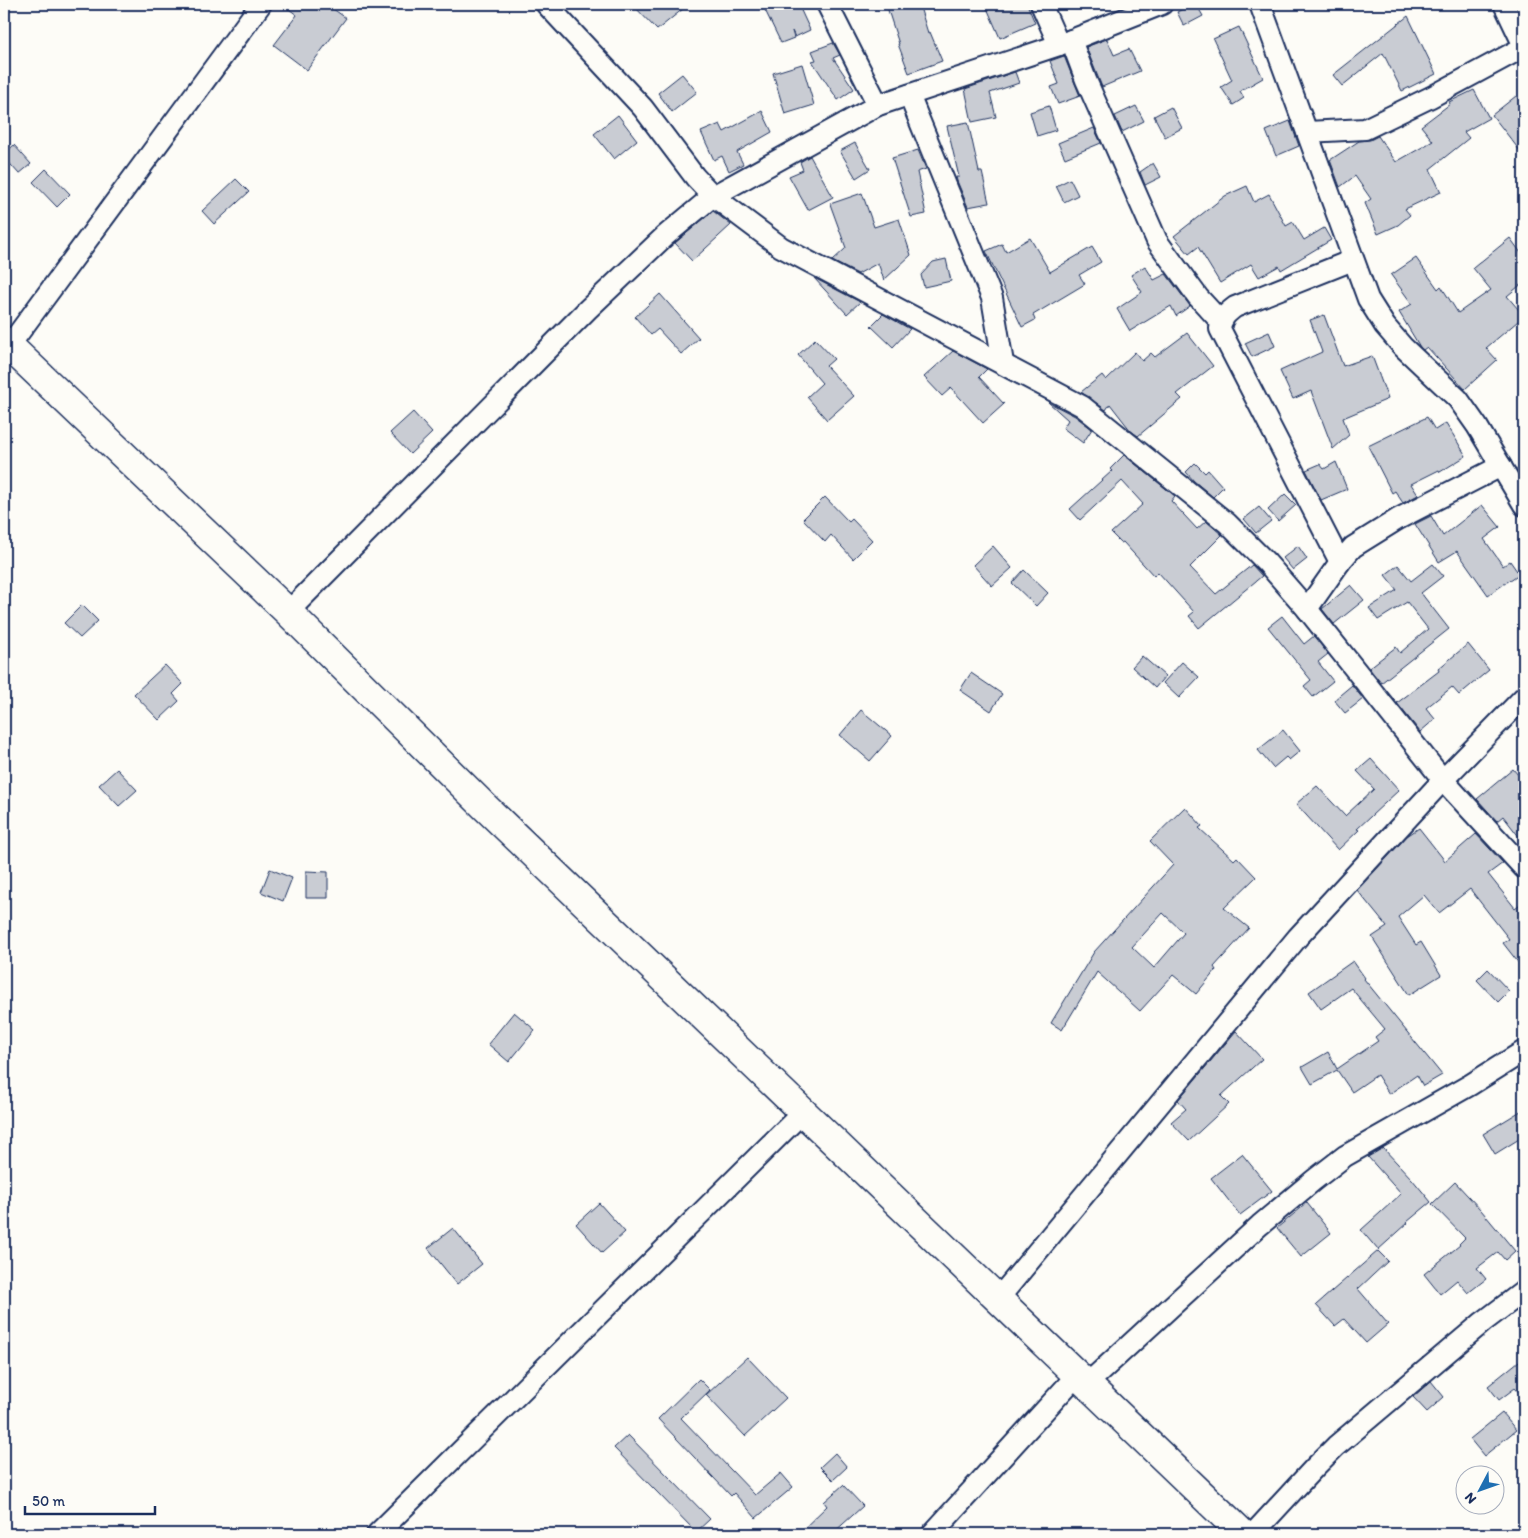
<svg xmlns="http://www.w3.org/2000/svg" width="1528" height="1538" font-family="Itim,sans-serif">
  <rect width="100%" height="100%" fill="#fdfcf7"/>
  <filter id="ink" filterUnits="userSpaceOnUse"><feTurbulence type="fractalNoise" baseFrequency=".02" numOctaves="2"/><feDisplacementMap in="SourceGraphic" scale="10" xChannelSelector="R" yChannelSelector="G"/><feConvolveMatrix kernelMatrix="1 2 1 2 8 2 1 2 1" color-interpolation-filters="sRGB"/></filter>
  <g filter="url(#ink)">
    <!-- building -->
    <g fill="#c9ccd3" stroke="#1b2f5e" fill-rule="evenodd">
      <polygon points="282,4 326,4 346,18 307,70 274,45 297,15"/>
      <polygon points="632,4 689,4 657,30"/>
      <polygon points="779,4 798,4 810,30 795,37 792,31 794,38 781,43 765,10"/>
      <polygon points="886,4 919,4 928,33 930,32 942,61 909,73 898,44 899,44"/>
      <polygon points="998,4 1027,4 1035,23 1000,38 987,8"/>
      <polygon points="1192,4 1196,4 1203,16 1184,26 1177,12"/>
      <polygon points="1408,16 1436,74 1402,91 1383,53 1342,86 1333,75"/>
      <polygon points="1239,27 1263,78 1240,91 1244,98 1233,105 1221,87 1232,80 1213,39"/>
      <polygon points="1107,39 1114,55 1129,49 1140,71 1102,87 1086,47"/>
      <polygon points="833,43 840,55 833,58 854,89 838,100 812,61 816,60 812,51"/>
      <polygon points="1064,56 1080,96 1058,104 1051,87 1059,84 1050,61"/>
      <polygon points="802,64 814,105 785,114 773,73"/>
      <polygon points="1015,72 1019,83 990,93 996,117 972,122 965,89"/>
      <polygon points="682,74 697,92 672,112 658,93"/>
      <polygon points="1474,90 1489,118 1464,132 1469,138 1430,169 1441,192 1405,209 1410,215 1398,225 1378,234 1365,203 1371,199 1355,176 1340,187 1330,160 1359,141 1370,140 1378,136 1396,162 1433,141 1421,126 1450,104 1449,102"/>
      <polygon points="1516,96 1524,106 1524,156 1492,115"/>
      <polygon points="1049,106 1056,130 1037,136 1030,112"/>
      <polygon points="1136,106 1144,121 1122,132 1115,116"/>
      <polygon points="1171,107 1182,128 1165,137 1154,116"/>
      <polygon points="762,111 772,132 737,152 743,164 729,171 722,156 714,160 701,132 720,124 724,132"/>
      <polygon points="618,115 637,140 614,159 594,134"/>
      <polygon points="1290,121 1299,146 1276,156 1266,131"/>
      <polygon points="968,122 979,172 982,172 989,203 968,207 957,181 956,177 959,177 947,126"/>
      <polygon points="1094,128 1101,143 1065,158 1058,143"/>
      <polygon points="855,143 870,169 856,178 840,151"/>
      <polygon points="14,145 31,164 19,174 4,157 4,154"/>
      <polygon points="918,150 926,169 917,172 926,214 911,217 892,158"/>
      <polygon points="810,156 833,197 808,210 789,176 803,170 800,162"/>
      <polygon points="1153,163 1161,177 1145,185 1140,172"/>
      <polygon points="46,169 70,194 57,207 33,182"/>
      <polygon points="236,179 249,192 214,224 202,211"/>
      <polygon points="1070,179 1078,195 1064,202 1056,186"/>
      <polygon points="1247,186 1254,202 1269,194 1286,226 1293,222 1304,240 1324,228 1331,240 1281,270 1279,266 1259,277 1251,264 1220,283 1198,247 1189,254 1174,236 1225,196"/>
      <polygon points="862,193 874,227 899,219 911,255 884,280 878,263 858,274 832,261 846,248 830,204"/>
      <polygon points="713,211 731,225 692,261 675,243"/>
      <polygon points="1030,238 1050,272 1092,247 1101,262 1079,275 1085,284 1033,315 1035,320 1022,327 986,251 1002,244 1006,252"/>
      <polygon points="1510,238 1524,257 1524,282 1507,296 1524,316 1486,348 1497,360 1465,389 1427,347 1423,350 1420,347 1399,312 1412,304 1391,275 1416,258 1438,289 1441,286 1458,313 1491,290 1473,268"/>
      <polygon points="946,259 951,281 924,287 921,275 933,262"/>
      <polygon points="1145,266 1154,280 1166,274 1190,306 1176,316 1171,306 1130,331 1117,309 1142,292 1131,275"/>
      <polygon points="814,278 860,302 847,314"/>
      <polygon points="660,294 699,338 681,354 658,329 651,335 635,317"/>
      <polygon points="883,314 910,329 893,347 871,326"/>
      <polygon points="1324,315 1343,366 1372,356 1388,399 1343,418 1349,435 1333,449 1311,391 1293,399 1280,371 1322,352 1310,320"/>
      <polygon points="1269,332 1275,346 1252,357 1245,343"/>
      <polygon points="1187,333 1213,366 1177,394 1182,399 1138,436 1131,431 1110,404 1106,410 1081,392 1102,375 1106,380 1135,352 1142,361 1151,353 1155,357"/>
      <polygon points="815,339 834,359 826,366 854,396 827,420 807,397 822,383 798,355"/>
      <polygon points="953,351 987,369 979,377 1004,404 983,423 951,388 942,396 924,377"/>
      <polygon points="1048,402 1075,416 1092,429 1083,443 1063,428 1068,420"/>
      <polygon points="413,412 432,433 410,454 390,433"/>
      <polygon points="1427,417 1435,430 1446,423 1466,456 1440,472 1439,470 1411,484 1418,495 1403,503 1395,491 1392,493 1368,446"/>
      <polygon points="1124,455 1175,496 1171,501 1197,529 1206,521 1222,535 1190,567 1216,594 1252,565 1262,576 1199,628 1189,616 1194,612 1158,572 1154,576 1123,542 1121,543 1111,533 1143,504 1122,481 1080,520 1070,509 1112,471 1110,469"/>
      <polygon points="1336,462 1347,489 1321,500 1306,470 1320,464 1324,469"/>
      <polygon points="1195,463 1205,473 1208,470 1223,487 1213,497 1194,481 1186,472"/>
      <polygon points="1285,494 1296,505 1278,521 1268,510"/>
      <polygon points="825,497 849,522 852,519 872,540 853,559 831,535 825,542 803,519"/>
      <polygon points="1482,505 1500,527 1484,539 1503,566 1510,561 1519,574 1488,595 1457,551 1439,562 1415,524 1431,516 1443,536"/>
      <polygon points="1259,507 1271,521 1256,533 1244,519"/>
      <polygon points="993,546 1012,568 992,586 973,565"/>
      <polygon points="1298,546 1307,559 1293,570 1283,558"/>
      <polygon points="1433,564 1443,576 1421,593 1449,629 1381,683 1369,668 1396,647 1400,653 1428,629 1407,602 1378,620 1369,608 1397,590 1385,575 1398,565 1411,581"/>
      <polygon points="1024,570 1048,593 1036,606 1012,583"/>
      <polygon points="1351,585 1364,600 1334,624 1322,609"/>
      <polygon points="82,605 98,621 80,638 64,623"/>
      <polygon points="1282,616 1304,644 1314,636 1328,654 1318,662 1333,681 1313,697 1304,686 1311,680 1268,627"/>
      <polygon points="1468,644 1489,670 1459,695 1452,687 1426,708 1435,719 1420,732 1397,703 1439,671 1438,669"/>
      <polygon points="1142,656 1165,676 1155,688 1132,667"/>
      <polygon points="1182,662 1199,677 1179,698 1163,683"/>
      <polygon points="165,665 183,684 173,694 179,701 159,720 134,694"/>
      <polygon points="971,673 1002,694 991,711 960,690"/>
      <polygon points="1352,685 1363,699 1345,713 1334,700"/>
      <polygon points="861,710 892,736 870,761 840,735"/>
      <polygon points="1283,730 1300,751 1289,760 1286,757 1273,768 1258,750"/>
      <polygon points="1371,759 1399,790 1357,829 1359,830 1338,850 1296,804 1317,786 1345,816 1374,789 1357,771"/>
      <polygon points="117,769 137,790 119,806 99,785"/>
      <polygon points="1513,769 1524,782 1524,843 1503,816 1497,821 1477,799"/>
      <path d="M1185,807L1202,826L1199,828L1234,860L1237,857L1256,877L1224,908L1249,928L1214,967L1216,970L1196,994L1173,975L1140,1011L1097,972L1062,1030L1051,1023L1094,952L1173,865L1150,841ZM1163,913L1184,933L1154,968L1132,947Z"/>
      <polygon points="1419,828 1445,861 1476,834 1503,863 1488,874 1515,908 1524,901 1524,970 1503,943 1509,939 1470,889 1439,913 1424,895 1398,917 1416,945 1421,942 1441,975 1409,995 1372,937 1387,927 1357,890 1407,836"/>
      <polygon points="270,869 292,878 283,901 261,892"/>
      <polygon points="306,871 328,872 328,898 306,898"/>
      <polygon points="1353,961 1365,978 1364,979 1442,1075 1423,1086 1417,1075 1389,1094 1377,1075 1352,1092 1337,1070 1312,1084 1302,1067 1328,1052 1337,1069 1378,1041 1375,1037 1385,1029 1351,988 1321,1009 1309,992"/>
      <polygon points="1488,969 1509,991 1498,1002 1477,980"/>
      <polygon points="514,1012 535,1030 509,1062 488,1044"/>
      <polygon points="1236,1031 1262,1059 1221,1096 1229,1104 1189,1141 1171,1122 1186,1109 1178,1100"/>
      <polygon points="1524,1109 1524,1136 1495,1154 1483,1134"/>
      <polygon points="1383,1148 1412,1179 1431,1202 1407,1222 1408,1223 1378,1250 1361,1230 1401,1194 1368,1157"/>
      <polygon points="1242,1154 1272,1191 1240,1215 1211,1178"/>
      <polygon points="1455,1182 1481,1210 1515,1251 1505,1260 1498,1252 1477,1268 1486,1279 1468,1293 1457,1280 1440,1294 1424,1274 1460,1245 1459,1244 1465,1238 1432,1204"/>
      <polygon points="599,1203 625,1232 602,1253 576,1224"/>
      <polygon points="1307,1203 1331,1233 1301,1257 1277,1228"/>
      <polygon points="453,1228 482,1264 457,1284 428,1248"/>
      <polygon points="1378,1251 1388,1261 1358,1289 1388,1324 1366,1343 1344,1319 1335,1326 1316,1305"/>
      <polygon points="747,1357 786,1398 745,1436 706,1395"/>
      <polygon points="1524,1357 1524,1398 1515,1388 1499,1400 1488,1386"/>
      <polygon points="699,1379 710,1390 681,1418 755,1495 781,1473 793,1487 756,1518 734,1493 731,1496 658,1419"/>
      <polygon points="1431,1381 1444,1397 1427,1412 1413,1397"/>
      <polygon points="1502,1413 1516,1430 1484,1456 1470,1439"/>
      <polygon points="628,1435 710,1519 696,1532 614,1448"/>
      <polygon points="835,1453 847,1467 833,1480 820,1467"/>
      <polygon points="843,1485 863,1506 832,1534 798,1534 827,1506 824,1502"/>
    </g>
    <g fill="none" stroke-linecap="round" stroke-linejoin="round">
      <!-- street casing -->
      <g stroke="#1b2f5e" stroke-width="24">
        <g id="street">
          <polyline points="546,4 643,108 695,177 713,196 781,247 1082,406 1227,523 1267,563 1307,609 1443,780 1524,868"/>
          <polyline points="827,4 878,105"/>
          <polyline points="1041,4 1059,45"/>
          <polyline points="1260,4 1368,299 1385,326 1403,347 1458,399 1477,426 1524,505"/>
          <polyline points="1504,4 1524,46"/>
          <polyline points="1071,40 1086,80 1157,241 1198,297 1221,322"/>
          <polyline points="909,95 992,298 1003,363"/>
          <polyline points="1307,132 1365,129 1431,97 1524,47"/>
          <polyline points="4,353 261,4"/>
          <path d="M1340,562L1220,329C1221,318 1227,313 1235,307L1353,260"/>
          <polyline points="1307,609 1340,562 1353,547 1398,519 1501,466"/>
          <polyline points="288,612 588,309 665,236 713,196 878,105 1059,45 1162,4"/>
          <polyline points="998,1299 1298,937 1443,780 1524,697"/>
          <polyline points="1087,1384 1260,1225 1314,1180 1345,1156 1470,1085 1524,1051"/>
          <polyline points="377,1534 803,1112"/>
          <polyline points="932,1534 1077,1375"/>
          <polyline points="1253,1534 1315,1467 1336,1446 1483,1322 1524,1291"/>
        </g>
      </g>
      <!-- primary casing -->
      <g stroke="#1b2f5e" stroke-width="31">
        <polyline id="primary" points="4,341 288,612 486,808 1243,1534"/>
      </g>
      <!-- street -->
      <use href="#street" stroke="#fdfcf7" stroke-width="20"/>
      <!-- primary -->
      <use href="#primary" stroke="#fdfcf7" stroke-width="28"/>
    </g>
  </g>
  <!-- margin -->
  <rect width="1528" height="1538" fill="none" stroke="#fdfcf7" stroke-width="20"/>
  <rect x="10" y="10" width="1508" height="1518" fill="none" stroke="#1b2f5e" stroke-width="2" filter="url(#ink)"/>
  <!-- north arrow -->
  <g transform="translate(1480 1490) rotate(229)"><circle r="24" fill="#fdfcf7" stroke="#a3aaba"/>
  <path d="M0-4L9 19L0 12L-9 19Z" fill="#1f6fb2"/>
  <text y="-8" font-size="14" font-weight="bold" text-anchor="middle" fill="#1b2f5e">N</text>
  </g>
  <!-- scale -->
  <path d="M25 1506v8h130v-8" fill="none" stroke="#1b2f5e" stroke-width="2.5"/>
  <text x="32" y="1506" font-size="15" fill="#1b2f5e" stroke="#fdfcf7" stroke-width="4" paint-order="stroke">50 m</text>
</svg>
